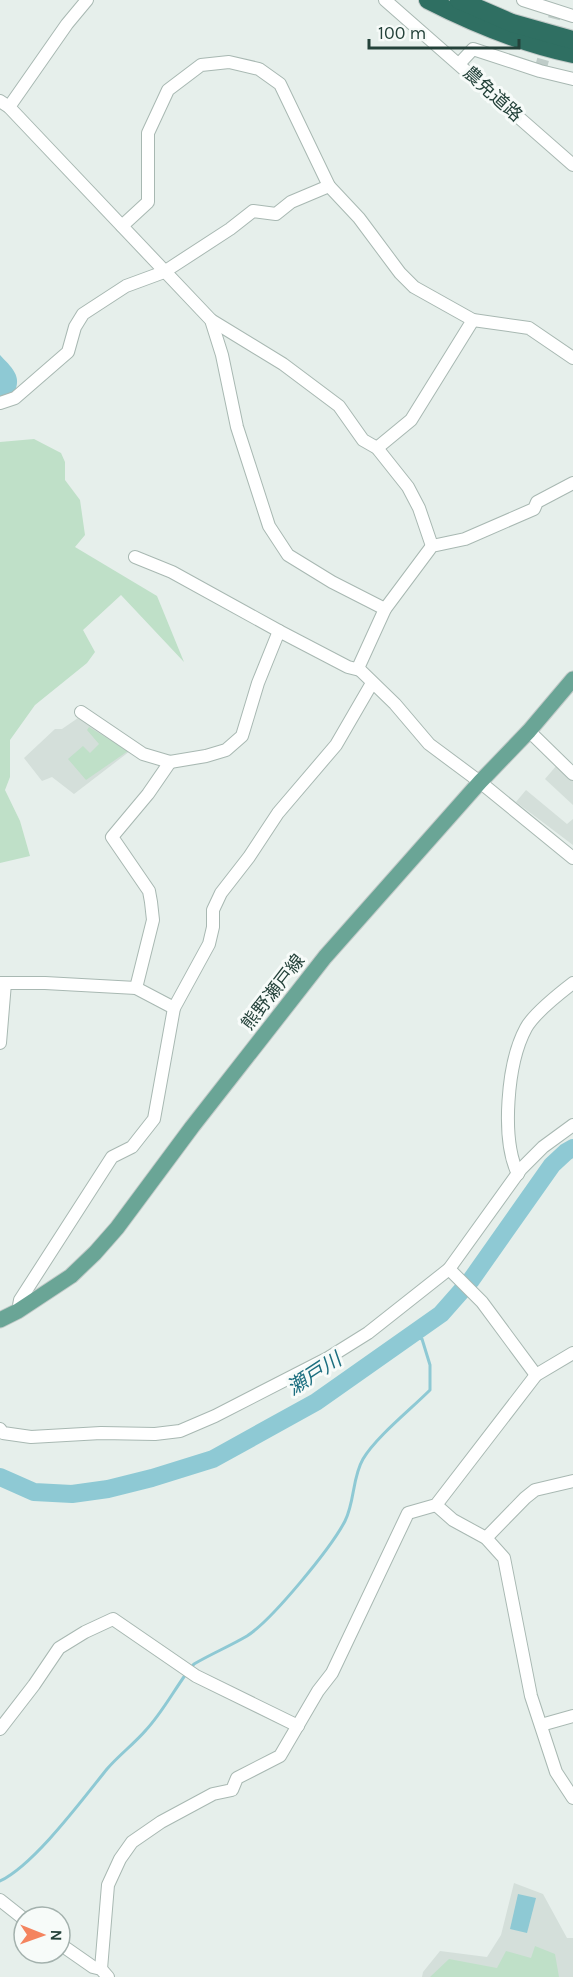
<svg xmlns="http://www.w3.org/2000/svg" width="573" height="1977" font-family="Karla,'Noto Sans JP',sans-serif">
  <rect width="100%" height="100%" fill="#e6efeb"/>
  <!-- built -->
  <g fill="#d4dfda">
    <polygon points="78,718 130,751 74,794 52,777 42,781 24,758 55,729 62,729"/>
    <polygon points="557,765 573,780 573,805 545,779"/>
    <polygon points="526,790 567,824 573,819 573,845 516,802"/>
    <polygon points="514,1883 543,1894 567,1938 573,1938 573,1977 422,1977 423,1972 440,1951 487,1957 501,1935"/>
  </g>
  <!-- green -->
  <g fill="#bfe0c8">
    <polygon points="34,439 61,453 65,462 65,480 80,500 85,535 75,547 157,596 184,662 121,595 83,630 95,652 87,663 35,705 10,740 10,777 5,790 20,821 30,856 0,863 0,442"/>
    <polygon points="89,727 128,751 86,780 68,759 83,746 90,753 99,744 87,730"/>
    <polygon points="535,1946 555,1954 559,1977 430,1977 449,1959 497,1968 506,1951 531,1958"/>
  </g>
  <!-- water -->
  <g fill="#8ec9d4">
    <path d="M0,355C11,367 23,376 14,393L0,398Z"/>
    <polygon points="518,1894 536,1898 527,1933 510,1929"/>
  </g>
  <g fill="none" stroke-linecap="round" stroke-linejoin="round">
    <!-- stream -->
    <g stroke="#8ec9d4" stroke-width="3">
      <path d="M190,1669L194,1664C211,1654 230,1646 247,1636C272,1620 331,1548 345,1521C355,1501 352,1478 363,1459C376,1437 410,1410 430,1390V1365L422,1339L410,1336"/>
      <path d="M0,1881C34,1865 82,1800 107,1769C119,1755 134,1744 146,1730C161,1714 173,1692 186,1674"/>
    </g>
    <!-- river -->
    <polyline stroke="#8ec9d4" stroke-width="18" points="0,1477 34,1492 72,1494 108,1489 152,1478 213,1459 316,1402 441,1314 471,1280 552,1165 566,1152 573,1148"/>
    <!-- minor-tunnel -->
    <polyline stroke="#bfccc8" stroke-width="12" stroke-dasharray="12 6" stroke-linecap="butt" points="540,71 556,11"/>
    <!-- minor casing -->
    <g stroke="#a8b8b2" stroke-width="14">
      <g id="minor">
        <polyline points="385,0 573,165"/>
        <polyline points="523,0 573,16"/>
        <polyline points="459,64 473,49 540,71 573,79"/>
        <polyline points="0,101 9,107 211,320 222,355 237,427 269,526 288,555 332,582 385,609"/>
        <polyline points="9,107 67,24 87,0"/>
        <polyline points="122,226 148,202 148,133 168,90 201,65 229,62 259,69 280,84 329,186 359,218 400,273 414,287 473,320 529,328 573,358"/>
        <polyline points="211,320 283,364 339,406 363,440 377,448 408,487 419,508 432,546"/>
        <polyline points="0,403 15,398 68,352 75,327 83,314 126,286 164,272 230,229 253,211 276,214 291,202 329,186"/>
        <polyline points="377,448 411,420 473,320"/>
        <polyline points="573,483 537,502 534,509 465,539 432,546 385,609 359,666 360,670 395,704 429,744 480,782 573,858"/>
        <polyline points="135,557 172,572 279,631"/>
        <polyline points="81,712 143,754 170,762 148,794 112,837 149,891 151,902 153,920 136,988"/>
        <polyline points="529,731 573,774"/>
        <polyline points="170,762 206,756 226,750 242,736 258,683 279,631 348,667 360,670"/>
        <polyline points="0,983 45,983 136,988 174,1008"/>
        <polyline points="0,1043 5,983"/>
        <path d="M518,1174C501,1139 507,1063 526,1028C533,1015 560,993 573,983"/>
        <polyline points="449,1269 482,1302 536,1375"/>
        <polyline points="18,1311 20,1300 112,1157 132,1147 154,1119 174,1008 209,944 213,927 213,910 221,893 249,857 278,813 336,745 372,683"/>
        <polyline points="0,1429 3,1433 31,1437 101,1433 155,1434 180,1431 215,1416 328,1358 368,1333 449,1269 521,1169 543,1147 573,1125"/>
        <polyline points="436,1505 453,1520 486,1538 504,1558 531,1696 556,1772 573,1798"/>
        <polyline points="486,1538 525,1498 535,1490 573,1481"/>
        <polyline points="541,1725 573,1716"/>
        <polyline points="0,1729 34,1685 59,1648 85,1632 113,1619 196,1676 298,1726"/>
        <polyline points="0,1900 24,1919"/>
        <polyline points="60,1944 93,1967 101,1969 108,1977"/>
        <polyline points="101,1969 108,1885 120,1859 132,1842 161,1822 213,1794 232,1790 237,1778 280,1756 318,1691 332,1673 408,1513 436,1505 536,1375 573,1353"/>
      </g>
    </g>
    <!-- major casing -->
    <g stroke="#c2cac8" stroke-width="17">
      <polyline id="major" points="0,1320 18,1311 71,1276 95,1253 117,1228 192,1127 325,957 480,782 529,731 573,679"/>
    </g>
    <!-- highway casing -->
    <g stroke="#c2cac8" stroke-width="20">
      <g id="highway">
        <path d="M428,0C475,24 521,43 573,54"/>
        <polyline points="459,0 512,23 573,40"/>
      </g>
    </g>
    <!-- minor -->
    <use href="#minor" stroke="#fff" stroke-width="12"/>
    <!-- major -->
    <use href="#major" stroke="#6aa596" stroke-width="15"/>
    <!-- highway -->
    <use href="#highway" stroke="#2f6f62" stroke-width="18"/>
  </g>
  <g text-anchor="middle" dominant-baseline="central" stroke-width="6" stroke-linejoin="round" paint-order="stroke">
    <!-- street labels -->
    <g font-size="18" fill="#24423a" stroke="#f7fbf9">
      <text transform="translate(493 94) rotate(42)">農免道路</text>
      <text transform="translate(273 992) rotate(-52)">熊野瀬戸線</text>
    </g>
    <!-- water labels -->
    <g font-size="20" font-style="italic" fill="#1c6f80" stroke="#f7fbf9">
      <text transform="translate(314 1374) rotate(-33)">瀬戸川</text>
    </g>
  </g>
  <!-- north arrow -->
  <g transform="translate(42 1935) rotate(91)"><circle r="28" fill="#f7fbf9" stroke="#a3b1ad" stroke-width="1.5"/>
  <path d="M0-4.5L10 22L0 15L-10 22Z" fill="#f4845f"/>
  <text y="-9" font-size="16" font-weight="bold" text-anchor="middle" fill="#24423a">N</text>
  </g>
  <!-- scale -->
  <path d="M369 39v9h150v-9" fill="none" stroke="#24423a" stroke-width="3"/>
  <text x="378" y="39" font-size="18" fill="#24423a" stroke="#f7fbf9" stroke-width="4.5" paint-order="stroke">100 m</text>
</svg>
